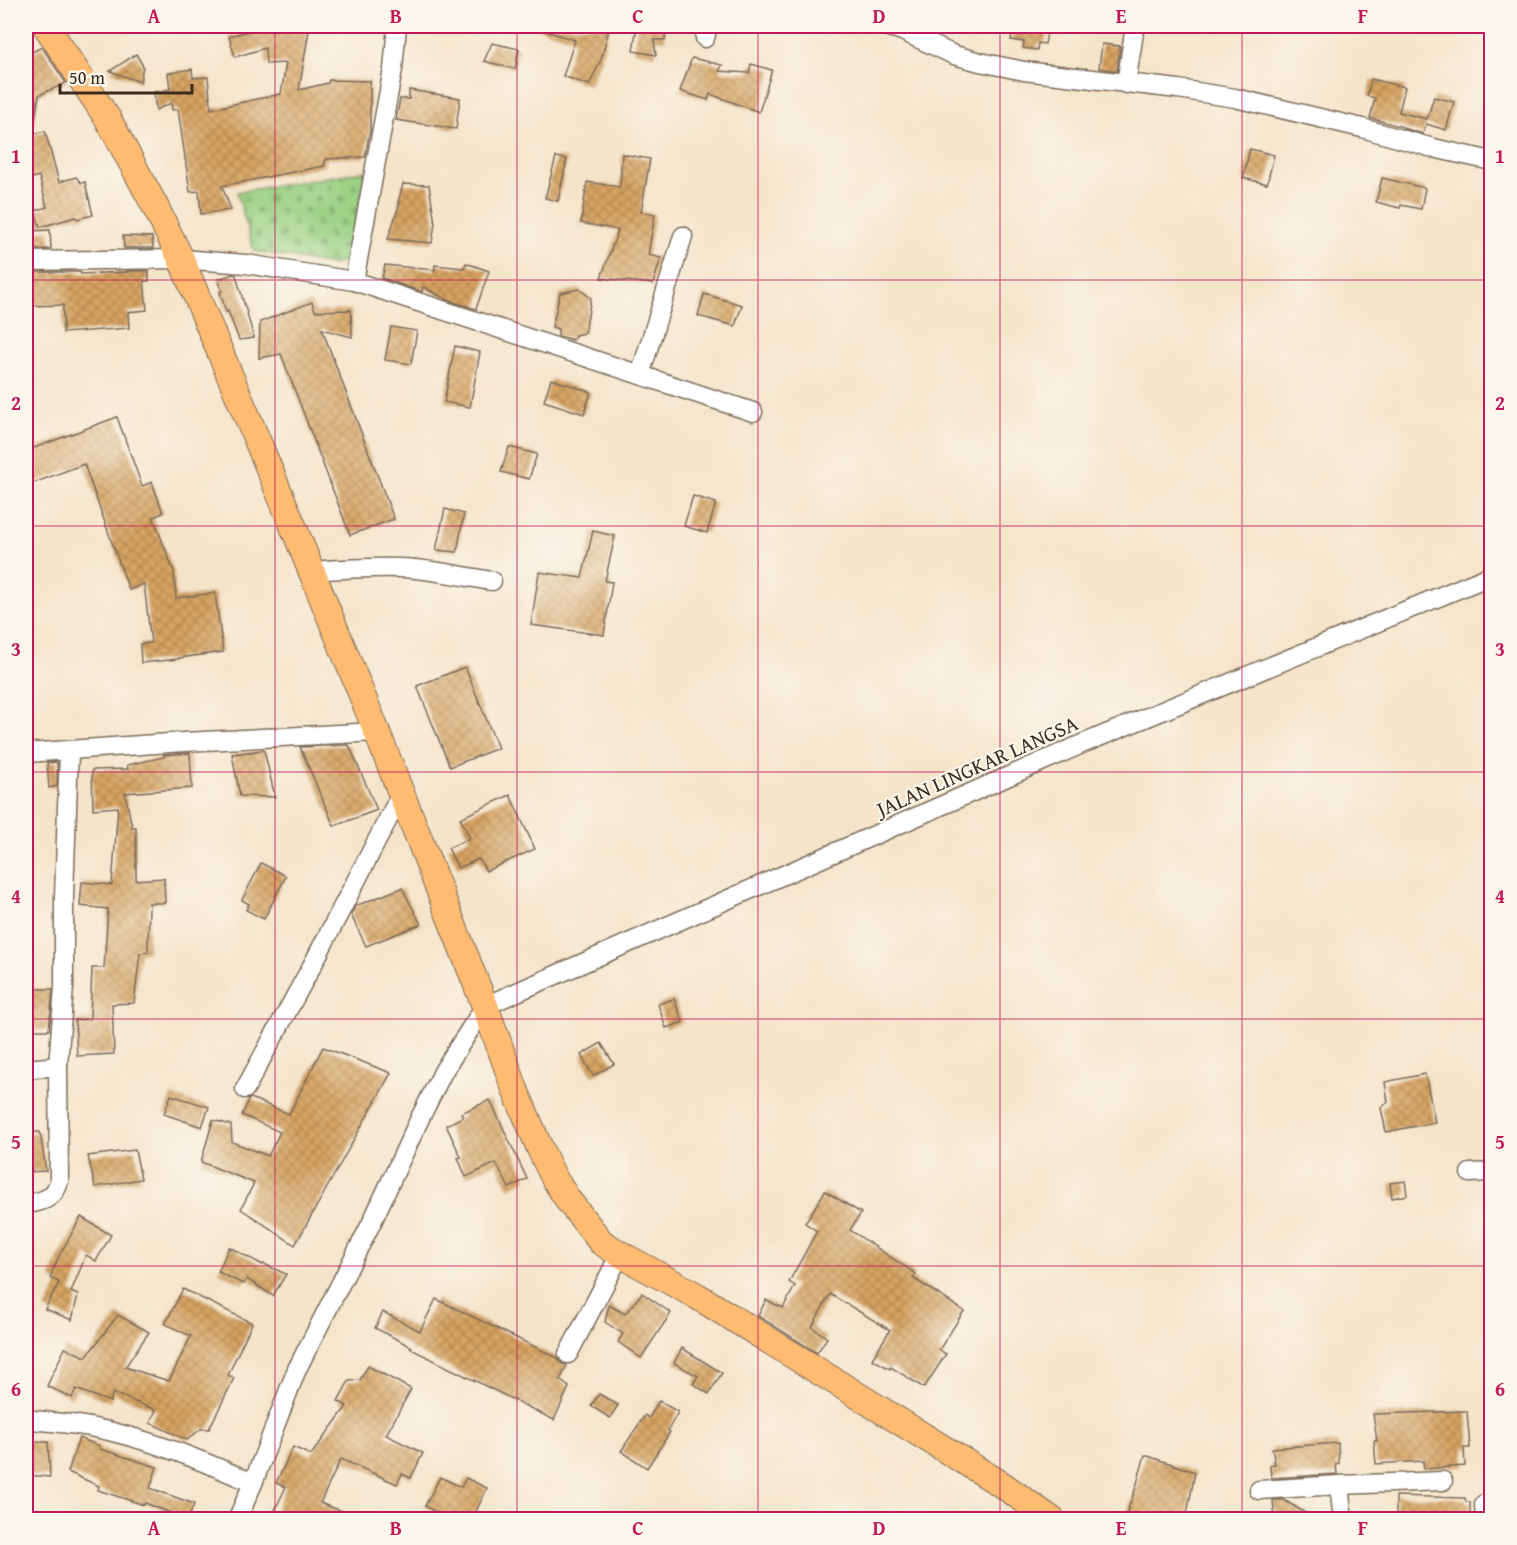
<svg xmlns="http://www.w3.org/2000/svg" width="1517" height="1545" font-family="'Gentium Book Plus',serif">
  <defs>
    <pattern id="cemetery-stones" width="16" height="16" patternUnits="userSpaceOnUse" patternTransform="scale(1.5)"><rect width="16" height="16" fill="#9cd284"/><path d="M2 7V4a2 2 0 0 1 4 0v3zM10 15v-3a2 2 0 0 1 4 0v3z" fill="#87b472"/></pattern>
    <pattern id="building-cross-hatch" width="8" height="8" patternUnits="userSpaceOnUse" patternTransform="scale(1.5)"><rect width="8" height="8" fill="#d8a462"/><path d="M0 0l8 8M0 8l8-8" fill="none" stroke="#b08650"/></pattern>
  </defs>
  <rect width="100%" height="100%" fill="#fbf7ec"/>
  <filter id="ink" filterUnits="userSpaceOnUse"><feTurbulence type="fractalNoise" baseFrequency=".0167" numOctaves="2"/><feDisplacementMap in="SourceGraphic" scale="12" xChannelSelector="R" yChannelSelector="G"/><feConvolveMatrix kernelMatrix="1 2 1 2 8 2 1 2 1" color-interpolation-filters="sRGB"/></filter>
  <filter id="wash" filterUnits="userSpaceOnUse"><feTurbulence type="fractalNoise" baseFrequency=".008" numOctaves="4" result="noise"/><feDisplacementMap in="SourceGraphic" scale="24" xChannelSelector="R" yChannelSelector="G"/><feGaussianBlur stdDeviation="1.35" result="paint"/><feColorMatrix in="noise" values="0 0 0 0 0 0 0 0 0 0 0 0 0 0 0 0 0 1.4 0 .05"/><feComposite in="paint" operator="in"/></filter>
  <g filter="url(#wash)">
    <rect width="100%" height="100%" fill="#f4e4ca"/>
    <!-- cemetery -->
    <polygon fill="url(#cemetery-stones)" stroke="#6c7e51" stroke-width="1.5" points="366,171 351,251 345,261 331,265 254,251 237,192"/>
    <g id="blocks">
      <!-- building -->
      <g fill="url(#building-cross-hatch)">
        <polygon points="244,26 301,26 302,31 309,30 299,90 328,83 329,80 370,81 370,130 365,157 326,159 324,166 222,186 231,210 201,214 199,191 190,192 178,109 172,110 171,103 156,110 154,92 170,89 168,73 192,69 193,78 208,77 211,109 281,94 286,63 266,64 265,48 235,57 229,36 246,32"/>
        <polygon points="540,26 610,26 601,60 589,85 563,76 575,40 539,29"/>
        <polygon points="637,26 666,26 665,40 654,40 656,55 633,51"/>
        <polygon points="1013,26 1048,26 1045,44 1038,43 1037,50 1023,48 1024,42 1011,40"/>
        <polygon points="492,43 519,49 515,69 484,61"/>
        <polygon points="1102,44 1120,46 1117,71 1099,68"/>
        <polygon points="42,47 66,83 39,95 33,131 26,131 26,78 33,75 26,60 26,55"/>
        <polygon points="136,54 143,66 140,82 110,71"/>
        <polygon points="692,58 722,65 719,71 749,73 751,64 772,70 759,112 710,94 708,100 680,91"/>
        <polygon points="1371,79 1405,87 1399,112 1427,119 1434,97 1454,102 1446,130 1426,124 1423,134 1403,128 1403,127 1370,118 1375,98 1367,96"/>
        <polygon points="409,90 460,98 456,129 396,120 400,99 409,99"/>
        <polygon points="45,131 59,182 76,177 81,183 85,182 93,215 77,219 76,217 40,227 35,211 47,207 39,176 26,180 26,136"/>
        <polygon points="1250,149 1274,155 1267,184 1243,178"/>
        <polygon points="622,154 650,159 641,212 655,214 648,255 661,258 653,284 601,278 618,230 581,223 587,182 620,187"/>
        <polygon points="556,157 567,159 558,201 545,198"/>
        <polygon points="1382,178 1425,188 1421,209 1401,205 1400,208 1376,202"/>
        <polygon points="403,184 429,185 435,223 432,243 388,239 400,203 398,203"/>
        <polygon points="50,230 51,249 26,250 26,240 30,239 30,231"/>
        <polygon points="123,236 152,237 153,248 124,248"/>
        <polygon points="466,263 489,271 476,309 448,300 423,287 422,292 382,278 385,265 435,270 435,265 464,268"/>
        <polygon points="127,271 149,271 149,281 144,281 147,310 128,312 129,328 63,333 63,305 29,306 31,272 80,272 81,274 128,272"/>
        <polygon points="233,274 236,275 254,338 239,340 228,311 226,312 220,292 222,291 218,279"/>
        <polygon points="579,289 591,298 585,333 575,335 573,340 558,336 558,329 552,327 560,293"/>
        <polygon points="704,294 742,305 735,326 698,316"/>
        <polygon points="312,302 315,311 351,310 352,337 322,329 394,519 350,535 281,354 259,358 260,322"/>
        <polygon points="391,327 417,331 411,364 385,360"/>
        <polygon points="455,346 480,352 470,407 444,402"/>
        <polygon points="551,379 591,392 584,414 544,401"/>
        <polygon points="117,417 142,486 152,482 163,513 153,517 174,572 176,598 215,593 223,652 179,658 179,659 141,663 140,644 151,643 144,584 129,590 84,464 26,486 26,451"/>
        <polygon points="509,447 537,454 529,479 501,472"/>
        <polygon points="693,496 716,503 707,533 684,526"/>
        <polygon points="445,509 464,514 457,552 436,550"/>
        <polygon points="593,531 615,536 605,581 612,582 604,635 531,625 539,572 582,578"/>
        <polygon points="465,667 498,748 450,767 417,686"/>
        <polygon points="349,745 377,810 334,826 300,747"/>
        <polygon points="264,750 275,797 240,796 232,754"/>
        <polygon points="190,753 192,788 125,793 132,827 136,827 136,880 164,878 165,903 149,903 148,952 140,953 134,1003 112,1004 114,1054 77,1056 75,1020 90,1019 92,968 104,968 108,909 80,906 82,882 112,885 118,807 93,809 92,770 128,769 127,765 164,757 164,755"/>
        <polygon points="57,762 57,786 49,788 47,763"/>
        <polygon points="510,795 535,849 486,871 479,859 458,868 448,848 470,838 460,818"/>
        <polygon points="261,863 286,876 264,919 246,910 249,904 242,900"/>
        <polygon points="402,888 421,924 366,946 351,915 355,906"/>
        <polygon points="26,989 53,989 49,1030 26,1030"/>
        <polygon points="674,999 683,1022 666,1028 658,1004"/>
        <polygon points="601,1043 614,1064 593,1076 581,1055"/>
        <polygon points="323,1047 391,1073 295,1245 241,1209 254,1183 201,1162 213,1120 231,1125 232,1142 268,1156 280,1132 242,1115 249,1099 251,1098 289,1114"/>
        <polygon points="1425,1074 1435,1122 1386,1132 1381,1108 1388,1102 1385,1082"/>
        <polygon points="171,1095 209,1107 202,1127 164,1114"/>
        <polygon points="490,1100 527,1179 509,1188 496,1163 466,1177 458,1158 461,1157 446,1125 463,1117 461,1113"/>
        <polygon points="40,1132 46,1171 26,1172 26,1133"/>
        <polygon points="135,1150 141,1179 95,1187 88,1156"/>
        <polygon points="1405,1181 1407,1195 1392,1198 1390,1183"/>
        <polygon points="825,1191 861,1213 850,1230 916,1274 913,1278 964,1311 939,1350 946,1354 924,1388 891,1367 890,1369 872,1359 890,1330 830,1294 812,1327 827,1338 817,1353 758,1316 766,1300 783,1308 795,1286 789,1282 817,1231 805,1223"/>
        <polygon points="81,1217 111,1235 96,1261 86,1255 71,1292 78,1295 72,1320 45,1309 59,1282 50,1278 58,1258"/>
        <polygon points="229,1247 263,1265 264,1264 286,1274 273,1296 247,1279 243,1284 218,1272"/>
        <polygon points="183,1289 252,1323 228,1375 234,1378 209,1429 201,1429 187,1440 150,1423 156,1410 113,1393 110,1402 76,1389 72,1398 47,1386 65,1348 86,1357 118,1315 149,1332 125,1367 169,1381 191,1336 165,1324"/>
        <polygon points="642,1293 671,1313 641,1358 618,1342 623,1334 605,1322 609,1305 625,1314"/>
        <polygon points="436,1299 558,1358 562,1364 567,1365 560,1380 569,1387 554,1420 411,1349 412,1347 375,1328 383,1312 420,1331"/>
        <polygon points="682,1348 722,1373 709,1394 693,1384 698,1376 674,1363"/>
        <polygon points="368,1366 411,1389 386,1435 423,1453 411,1478 402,1474 397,1484 341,1459 320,1503 361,1518 361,1520 270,1520 286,1487 276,1483 293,1447 311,1455 347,1406 338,1401 349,1381 360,1380"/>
        <polygon points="599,1394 618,1405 610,1418 591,1406"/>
        <polygon points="659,1401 678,1412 668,1430 670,1432 647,1468 621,1451 645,1415 649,1418"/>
        <polygon points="1467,1411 1470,1448 1464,1448 1465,1466 1424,1469 1423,1461 1376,1464 1374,1441 1377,1441 1373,1414"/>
        <polygon points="79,1438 100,1446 100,1449 157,1467 150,1488 194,1504 188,1520 183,1520 170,1515 171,1513 145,1503 144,1505 98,1490 99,1486 68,1472"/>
        <polygon points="26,1442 48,1442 50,1477 26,1475"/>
        <polygon points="1338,1443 1339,1464 1336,1464 1337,1474 1271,1478 1270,1465 1275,1464 1272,1448"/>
        <polygon points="1145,1455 1195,1472 1186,1520 1124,1520 1136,1487"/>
        <polygon points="440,1477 461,1487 466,1478 487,1488 472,1520 450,1520 425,1506"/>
        <polygon points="1396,1496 1465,1498 1466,1502 1470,1502 1470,1520 1396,1520"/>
        <polygon points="1273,1500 1284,1500 1317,1520 1275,1520"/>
      </g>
    </g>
  </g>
  <g filter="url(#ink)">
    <use href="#blocks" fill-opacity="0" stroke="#7c6b5a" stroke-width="1.5"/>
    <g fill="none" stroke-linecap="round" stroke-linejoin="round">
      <!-- minor casing -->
      <g stroke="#7c6b5a" stroke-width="21">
        <g id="minor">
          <polyline points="885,26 900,30 954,55 980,62 1024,71 1178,89 1235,98 1362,128 1433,148 1492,161"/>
          <polyline points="705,38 708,26"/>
          <polyline points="1126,84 1135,26"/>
          <polyline points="26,261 181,259 246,264 354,281 753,412"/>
          <polyline points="354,281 393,69 397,26"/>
          <polyline points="640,375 683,236"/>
          <path d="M311,571C340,569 370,567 400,568C431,569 461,576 492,581"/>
          <polyline points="26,753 184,742 377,732"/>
          <polyline points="26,1069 58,1066"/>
          <polyline points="245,1089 314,962 401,794"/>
          <polyline points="1470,1173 1492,1172"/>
          <path d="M26,1204C41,1202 55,1199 59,1181L58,1066L64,987V897L69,750"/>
          <polyline points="568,1354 610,1274 620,1254"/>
          <path d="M26,1419C47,1422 69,1423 90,1427C147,1438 201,1460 253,1483"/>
          <polyline points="1259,1490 1339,1485"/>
          <polyline points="1484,1504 1485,1520"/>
          <polyline points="237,1520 253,1483 297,1369 371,1224 420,1118 444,1070 485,1006 1082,744 1492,575"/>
          <polyline points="1343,1520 1339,1485 1443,1481"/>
        </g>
      </g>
      <!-- highway casing -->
      <g stroke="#7c6b5a" stroke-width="28">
        <polyline id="highway" points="46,26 108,119 155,206 181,259 291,521 377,732 485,1006 516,1092 541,1151 554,1178 568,1200 601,1242 620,1254 697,1296 1004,1486 1052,1520"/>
      </g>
      <!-- minor -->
      <use href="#minor" stroke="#fff" stroke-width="18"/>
      <!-- highway -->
      <use href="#highway" stroke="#ffbb71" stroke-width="26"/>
    </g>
  </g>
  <!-- grid -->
  <path fill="none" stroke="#c2185b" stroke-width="1.5" stroke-opacity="0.55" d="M275,26V1520M517,26V1520M758,26V1520M1000,26V1520M1242,26V1520M26,280H1492M26,526H1492M26,772H1492M26,1019H1492M26,1266H1492"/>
  <g text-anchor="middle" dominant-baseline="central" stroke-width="4.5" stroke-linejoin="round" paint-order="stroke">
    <!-- street labels -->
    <g font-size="21" fill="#3b2a1e" stroke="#fbf7ec">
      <text transform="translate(977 766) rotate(-24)">JALAN LINGKAR LANGSA</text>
    </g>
  </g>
  <!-- margin -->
  <rect width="1517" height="1545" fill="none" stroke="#fbf7ec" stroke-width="66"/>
  <!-- scale -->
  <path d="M60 84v9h132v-9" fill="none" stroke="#3b2a1e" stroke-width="3"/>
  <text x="69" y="84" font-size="18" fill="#3b2a1e" stroke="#fbf7ec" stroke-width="4.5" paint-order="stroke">50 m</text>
  <rect x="33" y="33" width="1451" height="1479" fill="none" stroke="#c2185b" stroke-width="2"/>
  <g font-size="20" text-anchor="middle" font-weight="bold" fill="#c2185b">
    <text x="154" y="23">A</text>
    <text x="396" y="23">B</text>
    <text x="638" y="23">C</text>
    <text x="879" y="23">D</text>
    <text x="1121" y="23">E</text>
    <text x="1363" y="23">F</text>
    <text x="16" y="163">1</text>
    <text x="1500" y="163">1</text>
    <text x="16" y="410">2</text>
    <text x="1500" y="410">2</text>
    <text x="16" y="656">3</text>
    <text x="1500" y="656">3</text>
    <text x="16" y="903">4</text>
    <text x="1500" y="903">4</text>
    <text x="16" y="1149">5</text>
    <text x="1500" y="1149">5</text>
    <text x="16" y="1396">6</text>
    <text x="1500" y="1396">6</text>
    <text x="154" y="1535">A</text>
    <text x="396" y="1535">B</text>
    <text x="638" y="1535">C</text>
    <text x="879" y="1535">D</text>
    <text x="1121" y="1535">E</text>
    <text x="1363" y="1535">F</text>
  </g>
</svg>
